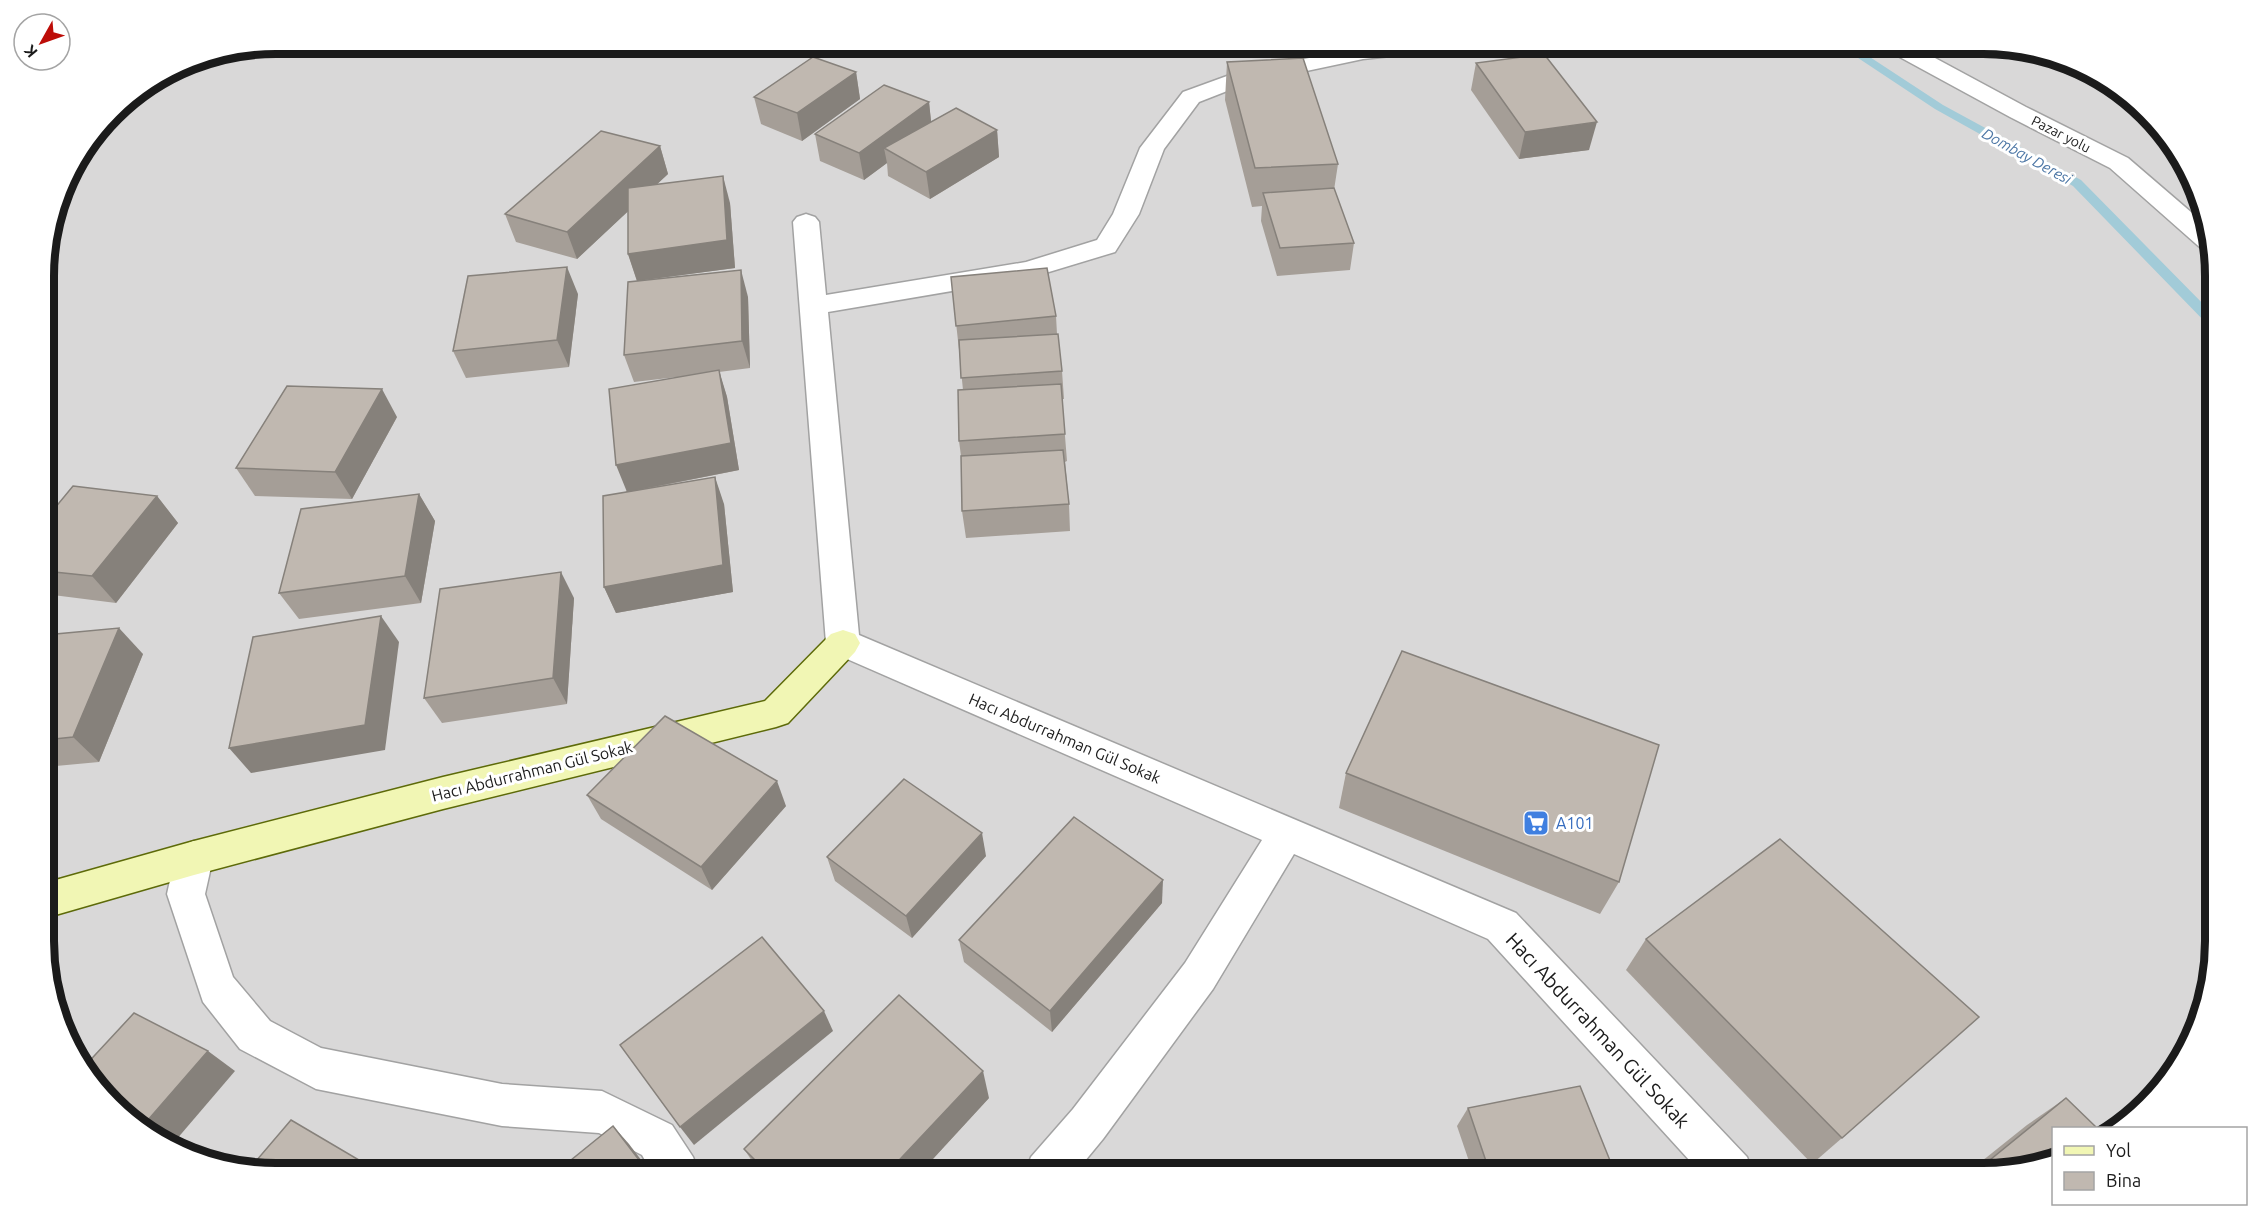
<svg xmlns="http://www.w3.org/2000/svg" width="2259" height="1217" font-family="Ubuntu,sans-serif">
  <rect width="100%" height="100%" fill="#ece8e0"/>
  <!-- residential -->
  <polygon fill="#d9d8d8" points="276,44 1983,44 2086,68 2137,101 2176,146 2214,246 2215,942 2191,1044 2158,1095 2119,1128 2054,1128 1998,1173 276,1173 173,1149 123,1116 83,1071 46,972 44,260 68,173 122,101 187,61"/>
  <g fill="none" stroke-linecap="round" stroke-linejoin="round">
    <!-- stream -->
    <polygon fill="#a2cbd8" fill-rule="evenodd" points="1837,44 1850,44 1943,105 2081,180 2214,315 2214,327 2209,326 2073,186 1935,109"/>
    <!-- street casing -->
    <g stroke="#a2a2a2" stroke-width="3">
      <g id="street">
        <polygon points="1380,44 1448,44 1445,49 1437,51 1363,59 1245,84 1199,102 1164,149 1139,214 1115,252 1029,278 828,312 859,635 1516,913 1747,1157 1753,1173 1701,1173 1488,939 1294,854 1213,989 1103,1139 1075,1173 1025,1173 1031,1157 1073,1109 1185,963 1262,840 831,652 826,643 793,222 797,217 806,214 815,217 819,222 826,295 1026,262 1097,240 1113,214 1140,148 1183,92 1238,72"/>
        <polygon points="1882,44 1909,44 2026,107 2128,158 2206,225 2214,246 2214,253 2204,251 2110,168 2010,117 1885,49"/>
        <polygon points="194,841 207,846 213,858 205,894 233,977 270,1021 321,1048 502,1084 602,1091 672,1125 693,1157 699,1173 652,1173 642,1155 599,1133 502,1126 316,1089 240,1049 203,1002 167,894 175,858 181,846"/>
      </g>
    </g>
    <!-- secondary casing -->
    <g stroke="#5d6a09" stroke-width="3">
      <polygon id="secondary" points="843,630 855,634 860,643 855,652 788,723 776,727 443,809 194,875 45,918 45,883 194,841 443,777 765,701 831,634"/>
    </g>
    <!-- street -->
    <use href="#street" fill="#fff" fill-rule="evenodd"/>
    <!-- secondary -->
    <use href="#secondary" fill="#f1f6b4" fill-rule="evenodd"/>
  </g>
  <!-- wall -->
  <g fill="#a59e97">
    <polygon points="1227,62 1338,164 1334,190 1354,243 1350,270 1277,276 1261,221 1262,206 1252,207 1225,100"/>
    <polygon points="1476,63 1589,150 1519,159 1471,90"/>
    <polygon points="856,72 860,99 802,141 761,124 754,97"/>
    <polygon points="929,102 931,122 997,130 999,157 930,199 888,176 887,163 864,180 820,161 815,134"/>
    <polygon points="660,146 668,174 657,184 730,203 735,268 644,280 748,297 750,368 719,372 727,397 739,470 650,488 724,504 733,592 616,613 604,587 626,492 677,377 634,382 624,355 637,281 628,254 628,211 577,259 516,242 505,214"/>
    <polygon points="951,277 1056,316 1057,334 1062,371 1064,399 1062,399 1067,461 1065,462 1069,504 1070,531 966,538 962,511 961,456 959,441 963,390 959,350"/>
    <polygon points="578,294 569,367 466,378 453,351"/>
    <polygon points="397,417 352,499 255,496 236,468"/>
    <polygon points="419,494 435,521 421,603 299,619 279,593"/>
    <polygon points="157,496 178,523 116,603 45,594 45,571"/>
    <polygon points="574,598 567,704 442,723 424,698"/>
    <polygon points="45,635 143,654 99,762 45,767"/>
    <polygon points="1346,773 1619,882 1600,914 1339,808"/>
    <polygon points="587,795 786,806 712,890 601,819"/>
    <polygon points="986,856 912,938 835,881 827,857"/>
    <polygon points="1162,903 1052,1032 964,962 959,940"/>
    <polygon points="1646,939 1842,1138 1812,1164 1626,970"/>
    <polygon points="989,1098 920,1173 760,1173 744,1149"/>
    <polygon points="2066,1098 1998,1173 1967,1173 2027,1125"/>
    <polygon points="1468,1108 1615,1173 1473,1173 1457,1126"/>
  </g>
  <!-- shaded-wall -->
  <g fill="#86817b">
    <polygon points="856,72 860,99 802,141 797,113"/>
    <polygon points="929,102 932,130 884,148 887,163 864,180 859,153"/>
    <polygon points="1597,122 1589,150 1519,159 1525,132"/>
    <polygon points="997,130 999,157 930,199 926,172"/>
    <polygon points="660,146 668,174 577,259 567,232"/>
    <polygon points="723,176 730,203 735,268 637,281 628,254"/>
    <polygon points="567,267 578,294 569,367 557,340"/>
    <polygon points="741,270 748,297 750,368 742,341"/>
    <polygon points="719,370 727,397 739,470 627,492 616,465"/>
    <polygon points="382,389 397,417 352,499 335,472"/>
    <polygon points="715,477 724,504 733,592 616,613 604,587"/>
    <polygon points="419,494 435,521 421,603 405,576"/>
    <polygon points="157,496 178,523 116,603 92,576"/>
    <polygon points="561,572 574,598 567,704 553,678"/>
    <polygon points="381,616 399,642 385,750 251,773 229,748"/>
    <polygon points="119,628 143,654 99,762 73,737"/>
    <polygon points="777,781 786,806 712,890 701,867"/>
    <polygon points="982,833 986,856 912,938 906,916"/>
    <polygon points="1163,880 1162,903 1052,1032 1050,1011"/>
    <polygon points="824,1011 833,1031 694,1145 680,1127"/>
    <polygon points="208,1051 235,1071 170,1147 141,1128"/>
    <polygon points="983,1071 989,1098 920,1173 887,1173"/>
    <polygon points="613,1126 629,1144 651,1173 649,1173"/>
  </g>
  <!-- building -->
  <g fill="#c0b8b0" stroke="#86817b" stroke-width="1.5">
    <polygon points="1544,54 1597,122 1525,132 1476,63"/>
    <polygon points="813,57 856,72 797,113 754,97"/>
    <polygon points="1303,58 1338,164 1255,168 1227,62"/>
    <polygon points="884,85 929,102 859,153 815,134"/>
    <polygon points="956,108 997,130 926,172 884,148"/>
    <polygon points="601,131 660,146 567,232 505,214"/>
    <polygon points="723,176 727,240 628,254 628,188"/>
    <polygon points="1334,188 1354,243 1280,248 1263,193"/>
    <polygon points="567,267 557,340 453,351 468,276"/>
    <polygon points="1047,268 1056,316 956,326 951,277"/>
    <polygon points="741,270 742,341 624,355 628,282"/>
    <polygon points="1058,334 1062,371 961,378 959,340"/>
    <polygon points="719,370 731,443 616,465 609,389"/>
    <polygon points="1061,384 1065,434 959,441 958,390"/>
    <polygon points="287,386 382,389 335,472 236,468"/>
    <polygon points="1063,450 1069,504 962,511 961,456"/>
    <polygon points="715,477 723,565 604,587 603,496"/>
    <polygon points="73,486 157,496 92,576 45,571 45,520"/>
    <polygon points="419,494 405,576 279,593 301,509"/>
    <polygon points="561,572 553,678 424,698 440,589"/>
    <polygon points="381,616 365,725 229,748 253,637"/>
    <polygon points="119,628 73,737 45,740 45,635"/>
    <polygon points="1402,651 1659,745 1619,882 1346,773"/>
    <polygon points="665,716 777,781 701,867 587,795"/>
    <polygon points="904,779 982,833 906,916 827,857"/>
    <polygon points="1074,817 1163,880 1050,1011 959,940"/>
    <polygon points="1780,839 1979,1017 1842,1138 1646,939"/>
    <polygon points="762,937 824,1011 680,1127 620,1045"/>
    <polygon points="899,995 983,1071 887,1173 768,1173 744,1149"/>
    <polygon points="134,1013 208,1051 141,1128 123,1116 82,1069"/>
    <polygon points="1580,1086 1615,1173 1490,1173 1468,1108"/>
    <polygon points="2066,1098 2097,1128 2054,1128 2054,1162 1998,1173 1974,1173"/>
    <polygon points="291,1120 381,1173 276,1173 250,1168"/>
    <polygon points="613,1126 649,1173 555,1173"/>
  </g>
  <!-- icons -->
  <defs>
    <g id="supermarket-square" transform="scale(1.35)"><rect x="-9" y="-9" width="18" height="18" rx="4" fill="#3f7fe0" stroke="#fff"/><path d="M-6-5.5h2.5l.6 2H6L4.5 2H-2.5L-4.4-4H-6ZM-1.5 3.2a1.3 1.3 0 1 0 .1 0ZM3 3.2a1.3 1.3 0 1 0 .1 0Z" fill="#fff"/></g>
  </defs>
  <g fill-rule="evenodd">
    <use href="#supermarket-square" x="1536" y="823"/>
  </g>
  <g text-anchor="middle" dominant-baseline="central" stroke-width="6" stroke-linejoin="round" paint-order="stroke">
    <!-- far-street labels -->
    <g font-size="14" fill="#1b1b1b" stroke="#fff">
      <text transform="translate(2061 134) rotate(27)">Pazar yolu</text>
    </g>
    <!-- far-water labels -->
    <g font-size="15" font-style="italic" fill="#4c76a5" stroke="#fff">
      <text transform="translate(2027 156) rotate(29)">Dombay Deresi</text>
    </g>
    <!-- street labels -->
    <g font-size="16" fill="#1b1b1b" stroke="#fff">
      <text transform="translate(1065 738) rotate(23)">Hacı Abdurrahman Gül Sokak</text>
      <text transform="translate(532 771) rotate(-14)">Hacı Abdurrahman Gül Sokak</text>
    </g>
    <!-- shop labels -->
    <g font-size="16" fill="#366cbe" stroke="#fff" text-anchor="start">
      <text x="1556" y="823">A101</text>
    </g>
    <!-- near-street labels -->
    <g font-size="20" fill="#1b1b1b" stroke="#fff">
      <text transform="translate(1598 1030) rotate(47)">Hacı Abdurrahman Gül Sokak</text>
    </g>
  </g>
  <!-- crop -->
  <path d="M0 0H2259V1217H0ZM276 54H1983A222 222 0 0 1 2205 276V941A222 222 0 0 1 1983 1163H276A222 222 0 0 1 54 941V276A222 222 0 0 1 276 54Z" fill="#fff" fill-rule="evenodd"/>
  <path fill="none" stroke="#1b1b1b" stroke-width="8" d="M276 54H1983A222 222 0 0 1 2205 276V941A222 222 0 0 1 1983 1163H276A222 222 0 0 1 54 941V276A222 222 0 0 1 276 54Z"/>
  <!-- legend -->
  <rect x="2052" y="1127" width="195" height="78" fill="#ffffff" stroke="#a4a4a4" stroke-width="1.5"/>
  <rect x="2064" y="1146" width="30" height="9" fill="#f1f6b4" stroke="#a4a4a4" stroke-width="1.5"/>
  <text x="2106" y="1157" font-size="18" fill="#1b1b1b">Yol</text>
  <rect x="2064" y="1172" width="30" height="18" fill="#c0b8b0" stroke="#a4a4a4" stroke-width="1.5"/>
  <text x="2106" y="1187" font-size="18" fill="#1b1b1b">Bina</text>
  <!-- north arrow -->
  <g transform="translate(42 42) rotate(230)"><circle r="28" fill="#ffffff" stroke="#a4a4a4" stroke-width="1.5"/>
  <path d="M0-4.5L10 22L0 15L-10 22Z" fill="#bd0d08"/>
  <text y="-9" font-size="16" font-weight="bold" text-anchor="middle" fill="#1b1b1b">K</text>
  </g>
</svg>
